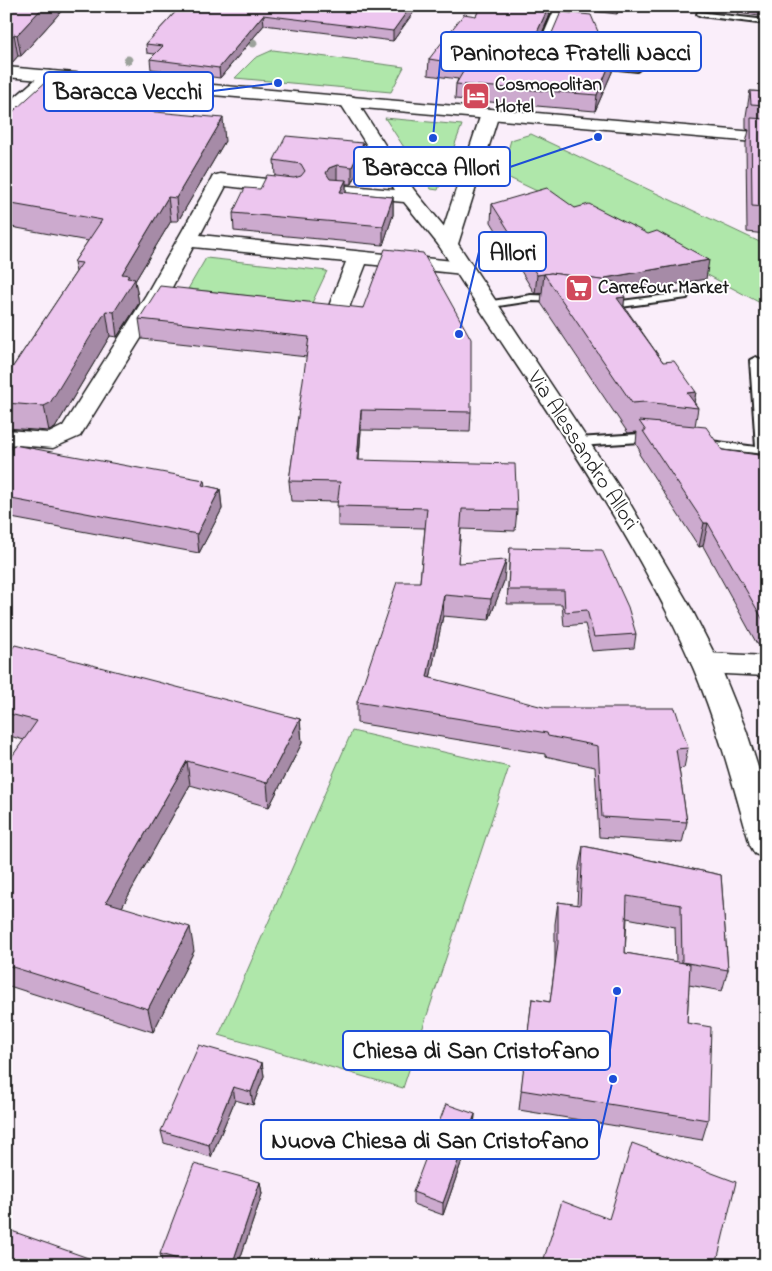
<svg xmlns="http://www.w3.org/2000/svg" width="772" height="1271" font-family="'Indie Flower',sans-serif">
  <rect width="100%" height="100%" fill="#faeefa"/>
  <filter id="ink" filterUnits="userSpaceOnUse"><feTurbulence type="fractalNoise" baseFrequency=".02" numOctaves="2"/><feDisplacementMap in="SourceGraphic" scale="10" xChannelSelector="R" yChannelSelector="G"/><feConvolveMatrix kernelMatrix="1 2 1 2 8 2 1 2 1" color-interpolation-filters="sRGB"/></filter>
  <g filter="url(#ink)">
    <!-- green -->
    <g fill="#afe7aa" stroke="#668263">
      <polygon points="273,50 404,67 391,92 235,78 255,58"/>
      <polygon points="385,118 462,125 438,190 431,189"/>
      <polygon points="531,134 766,245 766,306 655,247 501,174 511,140"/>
      <polygon points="206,258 327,271 312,303 188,289"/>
      <polygon points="352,731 509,767 403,1088 219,1035"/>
    </g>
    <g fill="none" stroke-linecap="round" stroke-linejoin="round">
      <!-- lane casing -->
      <g stroke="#1c1c1c" stroke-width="4">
        <g id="lane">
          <polygon points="556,6 564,6 543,55 549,58 545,61 535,59 534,57"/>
          <polygon points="698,12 766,20 766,24 701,16 697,14"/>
          <polygon points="593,61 637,65 641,68 637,71 590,66 590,62"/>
          <polygon points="683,293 688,296 687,298 606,309 601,306 606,303"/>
          <polygon points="531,295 560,296 565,299 560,302 531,301 486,308 481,305 486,302"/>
          <polygon points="756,357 762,360 766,419 766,454 699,447 697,444 699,441 703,440 756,447 750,360"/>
          <polygon points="640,434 654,435 660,439 654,443 640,442 578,446 572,442 578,438"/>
        </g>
      </g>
      <!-- street casing -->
      <g stroke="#1c1c1c" stroke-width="3">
        <g id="street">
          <polygon points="50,71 56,72 59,76 56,80 12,119 6,120 6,105 44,72"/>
          <polygon points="348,96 354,97 414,190 455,240 458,244 455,248 448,250 441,248 404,202 331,195 328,191 331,187 338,185 395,190 339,101 342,97"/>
          <path d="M220,174L294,182L301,184L304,188L301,192L294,194L226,186L200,235L463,262L470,264L473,268L470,272L463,274L366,264L345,318C331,321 315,319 301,316L298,311L301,306L309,305L329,306L346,262L193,247L168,295L80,436L53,448L6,444V430L49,433L63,426L146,295L211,180L213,176Z"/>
          <polygon points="705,653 766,656 766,676 705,673 695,670 691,663 695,656"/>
        </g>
      </g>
      <!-- secondary casing -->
      <g stroke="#1c1c1c" stroke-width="3">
        <path id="secondary" d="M490,109L496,110L499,114L458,244L629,502L691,608L719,663L746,730L766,792V858L755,854L750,845C733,784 717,723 692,665C626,515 524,382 438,244L481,114L484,110Z"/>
      </g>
      <!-- primary casing -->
      <g stroke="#1c1c1c" stroke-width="3">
        <polygon id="primary" points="6,67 766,133 766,143 6,77"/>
      </g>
      <!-- lane -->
      <use href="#lane" fill="#fff" fill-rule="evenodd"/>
      <!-- street -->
      <use href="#street" fill="#fff" fill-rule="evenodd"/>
      <!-- secondary -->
      <use href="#secondary" fill="#fff" fill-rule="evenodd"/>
      <!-- primary -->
      <use href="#primary" fill="#fff" fill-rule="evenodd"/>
    </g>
    <!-- trees -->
    <g fill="#9ca29b">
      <circle cx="253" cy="43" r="4.5"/>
      <circle cx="128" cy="60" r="4.5"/>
    </g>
    <!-- wall -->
    <g fill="#ccaace" stroke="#1c1c1c" fill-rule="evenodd">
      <polygon points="6,6 66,6 21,56 18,56 10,65 6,66"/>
      <polygon points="173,6 418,6 393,41 264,25 220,78 151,69 150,59 155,54 147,53 146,44 180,7"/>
      <polygon points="481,6 550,6 549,17 537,46 607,53 613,56 612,72 595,111 455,99 456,84 458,79 428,75 429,59 476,16"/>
      <polygon points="584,6 620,6 617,14 584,10"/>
      <polygon points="740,6 766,6 766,17 738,13"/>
      <polygon points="750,91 766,92 766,234 747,232 746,143 749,130 746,129 746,116"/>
      <polygon points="141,107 139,110 225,141 178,221 171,221 135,281 139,303 117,337 110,336 55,428 49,431 6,428 6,377 76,272 74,262 88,241 6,226 6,118"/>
      <polygon points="363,143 363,160 352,184 346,184 346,193 393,197 393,215 383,245 234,231 233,213 275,176 274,160"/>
      <polygon points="492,204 575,208 706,279 623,293 624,306 663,362 696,392 694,402 698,408 695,426 722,450 766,456 766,646 757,644 703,546 699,547 639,454 640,451 636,444 637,432 628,433 541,303 542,293 535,294 491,222"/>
      <polygon points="363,308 471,412 470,432 361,430 359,460 517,510 515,531 461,529 458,563 504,581 489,620 443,616 430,678 688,748 684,768 679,769 687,822 682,843 599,837 595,767 545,756 545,754 357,723 357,702 420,582 425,528 338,526 338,502 291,501 289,481 307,357 142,339 139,319"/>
      <polygon points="6,455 204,480 205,486 220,489 222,509 199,553 6,517"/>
      <polygon points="510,548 636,634 634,648 592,651 585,624 564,626 562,604 507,604"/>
      <polygon points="6,657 300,719 302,743 269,807 190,785 122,907 194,951 153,1032 6,985 6,765 24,740 6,735"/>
      <path d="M583,846L721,875L728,970L722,991L689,985L687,1023L708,1120L702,1140L519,1110L532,999L550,1002L555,964V924L558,902L577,905L579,867ZM627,918L675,927L676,962L625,953Z"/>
      <polygon points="262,1063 264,1076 253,1105 235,1100 211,1157 164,1143 161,1131"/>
      <polygon points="475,1114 474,1126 443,1215 413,1204 413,1192"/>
      <polygon points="260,1182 262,1194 238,1265 163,1265 160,1254"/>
    </g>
    <!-- shaded-wall -->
    <g fill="#a68ba7" stroke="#1c1c1c">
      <polygon points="44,6 66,6 21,56 17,35"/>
      <polygon points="411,6 418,6 393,41 393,31"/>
      <polygon points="549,6 550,6 549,17 532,56 533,41"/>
      <polygon points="617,6 620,6 617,14"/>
      <polygon points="263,15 264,25 220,78 219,68"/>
      <polygon points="14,34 18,56 10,65 6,43"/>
      <polygon points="613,56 612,72 595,111 597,95"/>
      <polygon points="138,85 141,107 125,132 122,109"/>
      <polygon points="223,118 225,141 178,221 176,198"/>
      <polygon points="363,143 363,160 352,184 352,167"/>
      <polygon points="337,165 337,183 330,186 326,173 329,168"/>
      <polygon points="346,180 346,198 340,192"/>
      <polygon points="168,197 171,221 135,281 139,303 117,337 114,312 122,274"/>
      <polygon points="393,197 393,215 383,245 383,226"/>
      <polygon points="709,260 706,279 606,296 605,278"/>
      <polygon points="544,274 542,293 535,294 537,275"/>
      <polygon points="625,297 621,326 617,298"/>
      <polygon points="106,311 110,336 55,428 49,431 44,406"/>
      <polygon points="696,392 693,408 687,393"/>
      <polygon points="361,410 361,430 357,480 357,460"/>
      <polygon points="220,489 222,509 199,553 197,534"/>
      <polygon points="704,523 708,523 703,546 699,547"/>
      <polygon points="506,560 504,581 489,620 491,599"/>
      <polygon points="444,595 443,616 426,698 427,677"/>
      <polygon points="300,719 302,743 269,807 267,783"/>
      <polygon points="187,761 190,785 112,925 106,902"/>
      <polygon points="190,927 194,951 153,1032 148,1009"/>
      <polygon points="262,1063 264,1076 253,1105 251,1092"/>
      <polygon points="233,1087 235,1100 211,1157 209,1145"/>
      <polygon points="475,1114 474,1126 443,1215 443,1203"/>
      <polygon points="260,1182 262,1194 238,1265 232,1265"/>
    </g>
    <!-- building -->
    <g fill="#edc6ef" stroke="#1c1c1c">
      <polygon points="6,6 44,6 17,35 14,34 6,43"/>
      <polygon points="181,6 411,6 393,31 263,15 219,68 150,59 163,46 146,44"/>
      <polygon points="481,6 549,6 533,41 536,45 612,53 613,56 597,95 456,84 467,65 429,59 464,14 476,16"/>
      <polygon points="561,12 591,15 607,53 546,47"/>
      <polygon points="50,78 138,85 122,109 223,118 176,198 168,197 122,274 129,275 127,278 135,279 114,312 106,311 50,403 44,406 6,403 6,377 82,263 74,262 102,220 6,203 6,118"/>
      <polygon points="750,91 766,92 766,105 751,104"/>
      <polygon points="751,118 766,119 766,207 752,206"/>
      <polygon points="286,136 363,143 352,167 337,165 329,168 326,173 330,179 346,180 340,192 393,197 383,226 233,213 245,188 260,189 267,175 294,178 301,176 305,171 301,164 274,160"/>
      <polygon points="547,188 575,208 589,204 648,234 657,231 709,260 605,278 607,281 551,273 537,275 492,204"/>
      <polygon points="385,249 423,253 471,339 471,412 361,410 357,460 515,464 517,510 462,509 458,563 506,560 491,599 444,595 427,677 547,708 675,708 688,748 676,749 687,822 602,817 598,746 548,736 547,733 357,702 397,582 420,582 427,508 337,506 340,482 289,481 309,337 139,319 160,286 363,308"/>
      <polygon points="551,273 615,282 625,297 617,298 663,362 674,361 696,392 687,393 698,408 645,402 632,403 544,274"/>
      <polygon points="639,421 706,427 722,450 766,456 766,621 763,620 708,523 704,523 643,431 646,431"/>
      <polygon points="14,445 204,480 202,485 220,489 197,534 6,498 6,455"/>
      <polygon points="510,548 602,550 628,607 636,634 594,637 587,610 565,612 564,590 508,590"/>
      <polygon points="15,645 300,719 267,783 187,761 106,902 190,927 148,1009 6,965 6,765 37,721 6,713 6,657"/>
      <polygon points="583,846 721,875 728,970 682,962 681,905 627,896 625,953 690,964 687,1023 711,1027 708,1120 521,1090 532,999 550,1002 558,943 558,902 580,905"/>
      <polygon points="199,1045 262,1063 251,1092 233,1087 209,1145 161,1131"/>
      <polygon points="446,1104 475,1114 443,1203 413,1192"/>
      <polygon points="632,1143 736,1182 716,1265 542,1265 562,1201 609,1219"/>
      <polygon points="194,1164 260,1182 232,1265 199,1265 160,1254"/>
      <polygon points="6,1229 108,1265 6,1265"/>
    </g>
  </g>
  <!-- icons -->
  <defs>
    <g id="hotel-square" transform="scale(1.4375)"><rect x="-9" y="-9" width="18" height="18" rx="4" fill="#d1495b" stroke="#fff"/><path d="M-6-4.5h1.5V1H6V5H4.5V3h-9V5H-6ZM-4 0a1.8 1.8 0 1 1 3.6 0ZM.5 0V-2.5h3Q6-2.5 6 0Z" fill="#fff"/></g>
    <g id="supermarket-square" transform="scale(1.4375)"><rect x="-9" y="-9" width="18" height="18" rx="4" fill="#d1495b" stroke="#fff"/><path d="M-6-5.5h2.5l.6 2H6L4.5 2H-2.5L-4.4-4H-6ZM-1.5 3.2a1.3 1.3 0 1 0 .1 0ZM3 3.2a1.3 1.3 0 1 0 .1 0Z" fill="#fff"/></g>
  </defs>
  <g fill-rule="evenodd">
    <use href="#hotel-square" x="476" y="96"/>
    <use href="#supermarket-square" x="579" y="288"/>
  </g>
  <g text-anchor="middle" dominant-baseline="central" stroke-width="4" stroke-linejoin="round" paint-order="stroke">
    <!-- far-poi labels -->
    <g font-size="19" font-weight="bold" fill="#1c1c1c" stroke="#fff" text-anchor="start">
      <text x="495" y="85">Cosmopolitan<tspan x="495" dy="22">Hotel</tspan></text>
      <text x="598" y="288">Carrefour Market</text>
    </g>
    <!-- street labels -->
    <g font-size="22" fill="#1c1c1c" stroke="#fff">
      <text transform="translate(582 451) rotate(57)">Via Alessandro Allori</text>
    </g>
  </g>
  <!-- callouts -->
  <path fill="none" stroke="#1d4ed8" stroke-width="2" d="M433 138L441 52M278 83L213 91M598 137L510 167M459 334L479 252M617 991L610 1050M613 1079L599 1140"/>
  <g fill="#1d4ed8" stroke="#fff" stroke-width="2">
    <circle cx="433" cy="138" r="5"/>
    <circle cx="278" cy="83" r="5"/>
    <circle cx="598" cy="137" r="5"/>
    <circle cx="459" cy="334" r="5"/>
    <circle cx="617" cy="991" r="5"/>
    <circle cx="613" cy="1079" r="5"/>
  </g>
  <g fill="#fff" stroke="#1d4ed8" stroke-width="2">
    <rect x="441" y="32" width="260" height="39" rx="5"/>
    <rect x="44" y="72" width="169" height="39" rx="5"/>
    <rect x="354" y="147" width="156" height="39" rx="5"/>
    <rect x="479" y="232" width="67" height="39" rx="5"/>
    <rect x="343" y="1031" width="267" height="39" rx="5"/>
    <rect x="261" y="1120" width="338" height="39" rx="5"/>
  </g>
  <g font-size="24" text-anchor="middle" font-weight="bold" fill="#1c1c1c">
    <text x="571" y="60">Paninoteca Fratelli Nacci</text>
    <text x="128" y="99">Baracca Vecchi</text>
    <text x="432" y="175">Baracca Allori</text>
    <text x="513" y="260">Allori</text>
    <text x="476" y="1058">Chiesa di San Cristofano</text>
    <text x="430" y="1148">Nuova Chiesa di San Cristofano</text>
  </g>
  <!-- margin -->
  <rect width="772" height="1271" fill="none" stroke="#fff" stroke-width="25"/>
  <rect x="12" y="12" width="747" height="1246" fill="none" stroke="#1c1c1c" stroke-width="2" filter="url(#ink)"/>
</svg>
